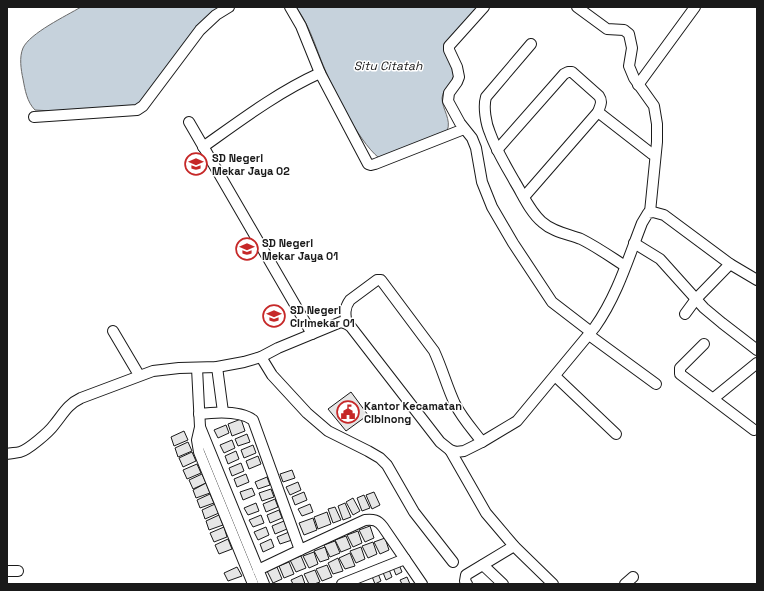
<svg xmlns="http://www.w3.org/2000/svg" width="764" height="591" font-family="'Space Grotesk',sans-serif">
  <rect width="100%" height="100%" fill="#fff"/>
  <!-- water -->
  <g fill="#c6d2dc" stroke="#6a6a6a">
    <path d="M81,7H225L140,105L70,112L35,110C27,102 25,90 23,79C21,70 19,57 23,48C30,33 66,16 81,7Z"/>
    <path d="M296,7H478L444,44C443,55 453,62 454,73C454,84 443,87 442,98C442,109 452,120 447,131L379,158C357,140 332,87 321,60C314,42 308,23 296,7Z"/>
  </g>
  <!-- building -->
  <g fill="#e6e6e6" stroke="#1a1a1a">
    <polygon points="351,392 368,415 346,431 328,409"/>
    <polygon points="241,419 245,431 232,436 228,424"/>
    <polygon points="226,425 229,433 218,438 214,430"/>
    <polygon points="184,431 188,440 174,446 171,437"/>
    <polygon points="247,434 250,442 238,446 235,439"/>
    <polygon points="232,440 235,448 224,453 220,445"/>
    <polygon points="188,442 192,451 178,457 175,448"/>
    <polygon points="253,445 256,453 244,458 241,450"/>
    <polygon points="236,451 239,459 228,464 225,456"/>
    <polygon points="192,452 196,461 183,467 179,458"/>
    <polygon points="258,456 261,464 249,469 246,461"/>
    <polygon points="241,463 244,471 232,476 229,468"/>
    <polygon points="197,464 201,473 187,479 183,470"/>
    <polygon points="292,470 295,478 283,482 280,474"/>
    <polygon points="202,474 206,483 193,489 189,480"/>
    <polygon points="246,474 249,482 237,487 234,479"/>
    <polygon points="267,477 270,485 258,489 255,482"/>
    <polygon points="298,482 301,490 290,495 286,487"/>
    <polygon points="206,483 210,493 196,498 193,490"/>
    <polygon points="252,488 255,495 243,500 240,492"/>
    <polygon points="271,489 274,497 262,501 259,493"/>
    <polygon points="304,492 307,500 295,505 292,497"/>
    <polygon points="374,492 380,505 372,509 366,495"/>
    <polygon points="210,494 214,503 200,508 197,500"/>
    <polygon points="364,495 370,508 362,511 357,498"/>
    <polygon points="353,498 360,511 353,515 346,502"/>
    <polygon points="275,499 278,507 266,512 263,504"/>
    <polygon points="256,503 259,511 248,515 244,508"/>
    <polygon points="345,503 351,517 343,520 338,506"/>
    <polygon points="215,504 219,513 205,519 202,510"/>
    <polygon points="310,504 313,512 302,516 298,509"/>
    <polygon points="335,507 341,520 333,523 328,509"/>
    <polygon points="279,510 282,518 270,523 267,515"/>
    <polygon points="327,512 331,524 318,529 314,517"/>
    <polygon points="219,515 223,525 209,530 206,521"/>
    <polygon points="261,515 264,523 253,527 249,520"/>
    <polygon points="313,518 317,530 304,535 299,523"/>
    <polygon points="284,521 287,529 275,534 272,526"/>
    <polygon points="370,526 374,538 365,542 359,530"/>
    <polygon points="224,527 227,537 214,542 210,533"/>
    <polygon points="266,527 269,535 258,540 254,532"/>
    <polygon points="358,531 362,543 353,547 347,535"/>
    <polygon points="289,532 292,540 280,544 277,537"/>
    <polygon points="346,536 351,548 341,552 335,540"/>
    <polygon points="385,538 389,550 380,554 374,542"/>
    <polygon points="228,539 232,549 219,554 215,545"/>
    <polygon points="271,539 274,547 263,552 260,544"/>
    <polygon points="335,541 340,553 330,557 324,545"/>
    <polygon points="373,542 377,554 368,558 362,546"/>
    <polygon points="325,547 329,559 320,562 314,551"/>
    <polygon points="361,547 365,559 356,563 350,551"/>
    <polygon points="314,552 318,564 309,568 303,556"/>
    <polygon points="350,553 355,566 345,569 339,558"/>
    <polygon points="301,556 306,568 296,572 290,560"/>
    <polygon points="338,558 343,571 333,574 328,563"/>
    <polygon points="289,562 294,574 284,578 279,566"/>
    <polygon points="398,562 402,572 396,575 392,565"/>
    <polygon points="327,565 332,577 322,581 316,569"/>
    <polygon points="237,567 242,576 228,581 224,573"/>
    <polygon points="277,567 282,579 273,583 267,571"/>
    <polygon points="388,567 392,577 386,580 382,570"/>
    <polygon points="315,570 320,582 314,584 309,584 304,574"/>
    <polygon points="377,571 381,581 375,584 371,574"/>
    <polygon points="302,575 305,584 293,584 291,580"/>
    <polygon points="407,577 410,584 402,584 400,580"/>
  </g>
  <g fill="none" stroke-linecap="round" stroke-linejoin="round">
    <!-- minor casing -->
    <g stroke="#1a1a1a" stroke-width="12">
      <g id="minor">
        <polyline points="290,7 301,26 320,73 368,164 371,165 375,164 464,129"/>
        <polyline points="484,7 449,46 449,50 457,67 459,77 457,82 449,93 448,101 460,123 472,138 476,148 482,182 492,207 513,243 552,302 591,332"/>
        <polyline points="577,7 607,29 624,30 629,34 632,48 629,66 634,78 654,106 657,124 657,142 650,212"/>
        <path d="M531,44L486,97C483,107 486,124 490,133C496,150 506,166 515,182C523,195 530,212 542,222C553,232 568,234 581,239C597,247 611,257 625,266"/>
        <polyline points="638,85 695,7"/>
        <polyline points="34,117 137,110 143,106 200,30 216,15 229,7"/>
        <polyline points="189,122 312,334"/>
        <path d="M203,147C241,120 278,92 320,73"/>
        <path d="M497,150L564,74L568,72H572L599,96C603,102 600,106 598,112L652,154"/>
        <polyline points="524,197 598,112"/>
        <polyline points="634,243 660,259 704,308 722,323 757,350"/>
        <polyline points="685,314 696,299 730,264"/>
        <path d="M347,324C345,315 344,308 350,300L377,280H381L434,351C442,368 447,387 455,404C462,418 473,430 482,442"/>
        <polyline points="113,331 139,375"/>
        <polyline points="589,335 656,384"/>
        <polyline points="704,344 680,368 680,374 754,430"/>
        <polyline points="261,357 272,375 307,413 328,431 368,451 380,458 387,465 414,512 453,562"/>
        <polyline points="217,367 223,412"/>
        <polyline points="197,368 200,427 197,440 199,452 253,584"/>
        <polyline points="555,376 616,434"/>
        <polyline points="714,398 757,363"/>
        <path d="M199,414C215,412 240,410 253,420L300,550L365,520C373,519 378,520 383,527L422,584"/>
        <polyline points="200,427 264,584"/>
        <polyline points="450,450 486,513 514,546 553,584"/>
        <path d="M7,454C11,453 16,453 20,452C28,450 49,432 54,425C63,414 68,404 81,398L153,371L179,368L217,367L244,362L261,357L278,348L341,322L347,324L351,327L440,442L450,450L456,452L464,451L482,442L517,421L595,327C617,296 628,259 642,223L648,213L653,212L664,215L730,264L757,280"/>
        <polyline points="483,565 503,584"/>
        <polyline points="258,570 300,550"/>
        <polyline points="7,571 18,571"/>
        <polyline points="342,584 405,559"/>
        <polyline points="467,584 465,581 466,575 514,546"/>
        <polyline points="625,584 633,577"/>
      </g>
    </g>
    <!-- minor -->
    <use href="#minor" stroke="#fff" stroke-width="10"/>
  </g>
  <!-- icons -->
  <defs>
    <g id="school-ring" transform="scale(1.15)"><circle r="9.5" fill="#fff" stroke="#c62828" stroke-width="1.5"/><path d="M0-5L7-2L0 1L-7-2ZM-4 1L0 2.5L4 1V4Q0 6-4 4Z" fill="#c62828"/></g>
    <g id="civic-ring" transform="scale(1.15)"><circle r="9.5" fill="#fff" stroke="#c62828" stroke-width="1.5"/><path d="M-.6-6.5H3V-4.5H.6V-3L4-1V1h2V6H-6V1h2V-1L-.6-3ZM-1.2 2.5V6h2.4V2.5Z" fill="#c62828"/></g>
  </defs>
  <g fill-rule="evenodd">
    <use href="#school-ring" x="196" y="164"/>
    <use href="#school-ring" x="247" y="249"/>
    <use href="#school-ring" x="274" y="316"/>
    <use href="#civic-ring" x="348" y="412"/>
  </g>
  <g text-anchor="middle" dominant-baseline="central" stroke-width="3" stroke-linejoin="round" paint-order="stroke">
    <!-- poi labels -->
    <g font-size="11" font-weight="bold" fill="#1a1a1a" stroke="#fff" text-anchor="start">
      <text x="212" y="158">SD Negeri<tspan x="212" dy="13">Mekar Jaya 02</tspan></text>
      <text x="262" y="243">SD Negeri<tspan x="262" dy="13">Mekar Jaya 01</tspan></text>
      <text x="290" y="310">SD Negeri<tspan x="290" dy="13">Cirimekar 01</tspan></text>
      <text x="364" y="406">Kantor Kecamatan<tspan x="364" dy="13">Cibinong</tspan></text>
    </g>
    <!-- water labels -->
    <g font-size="12" font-style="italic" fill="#1a1a1a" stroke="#fff">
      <text x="388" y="66">Situ Citatah</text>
    </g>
  </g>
  <!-- border -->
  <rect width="764" height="591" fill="none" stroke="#1a1a1a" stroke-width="16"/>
</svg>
